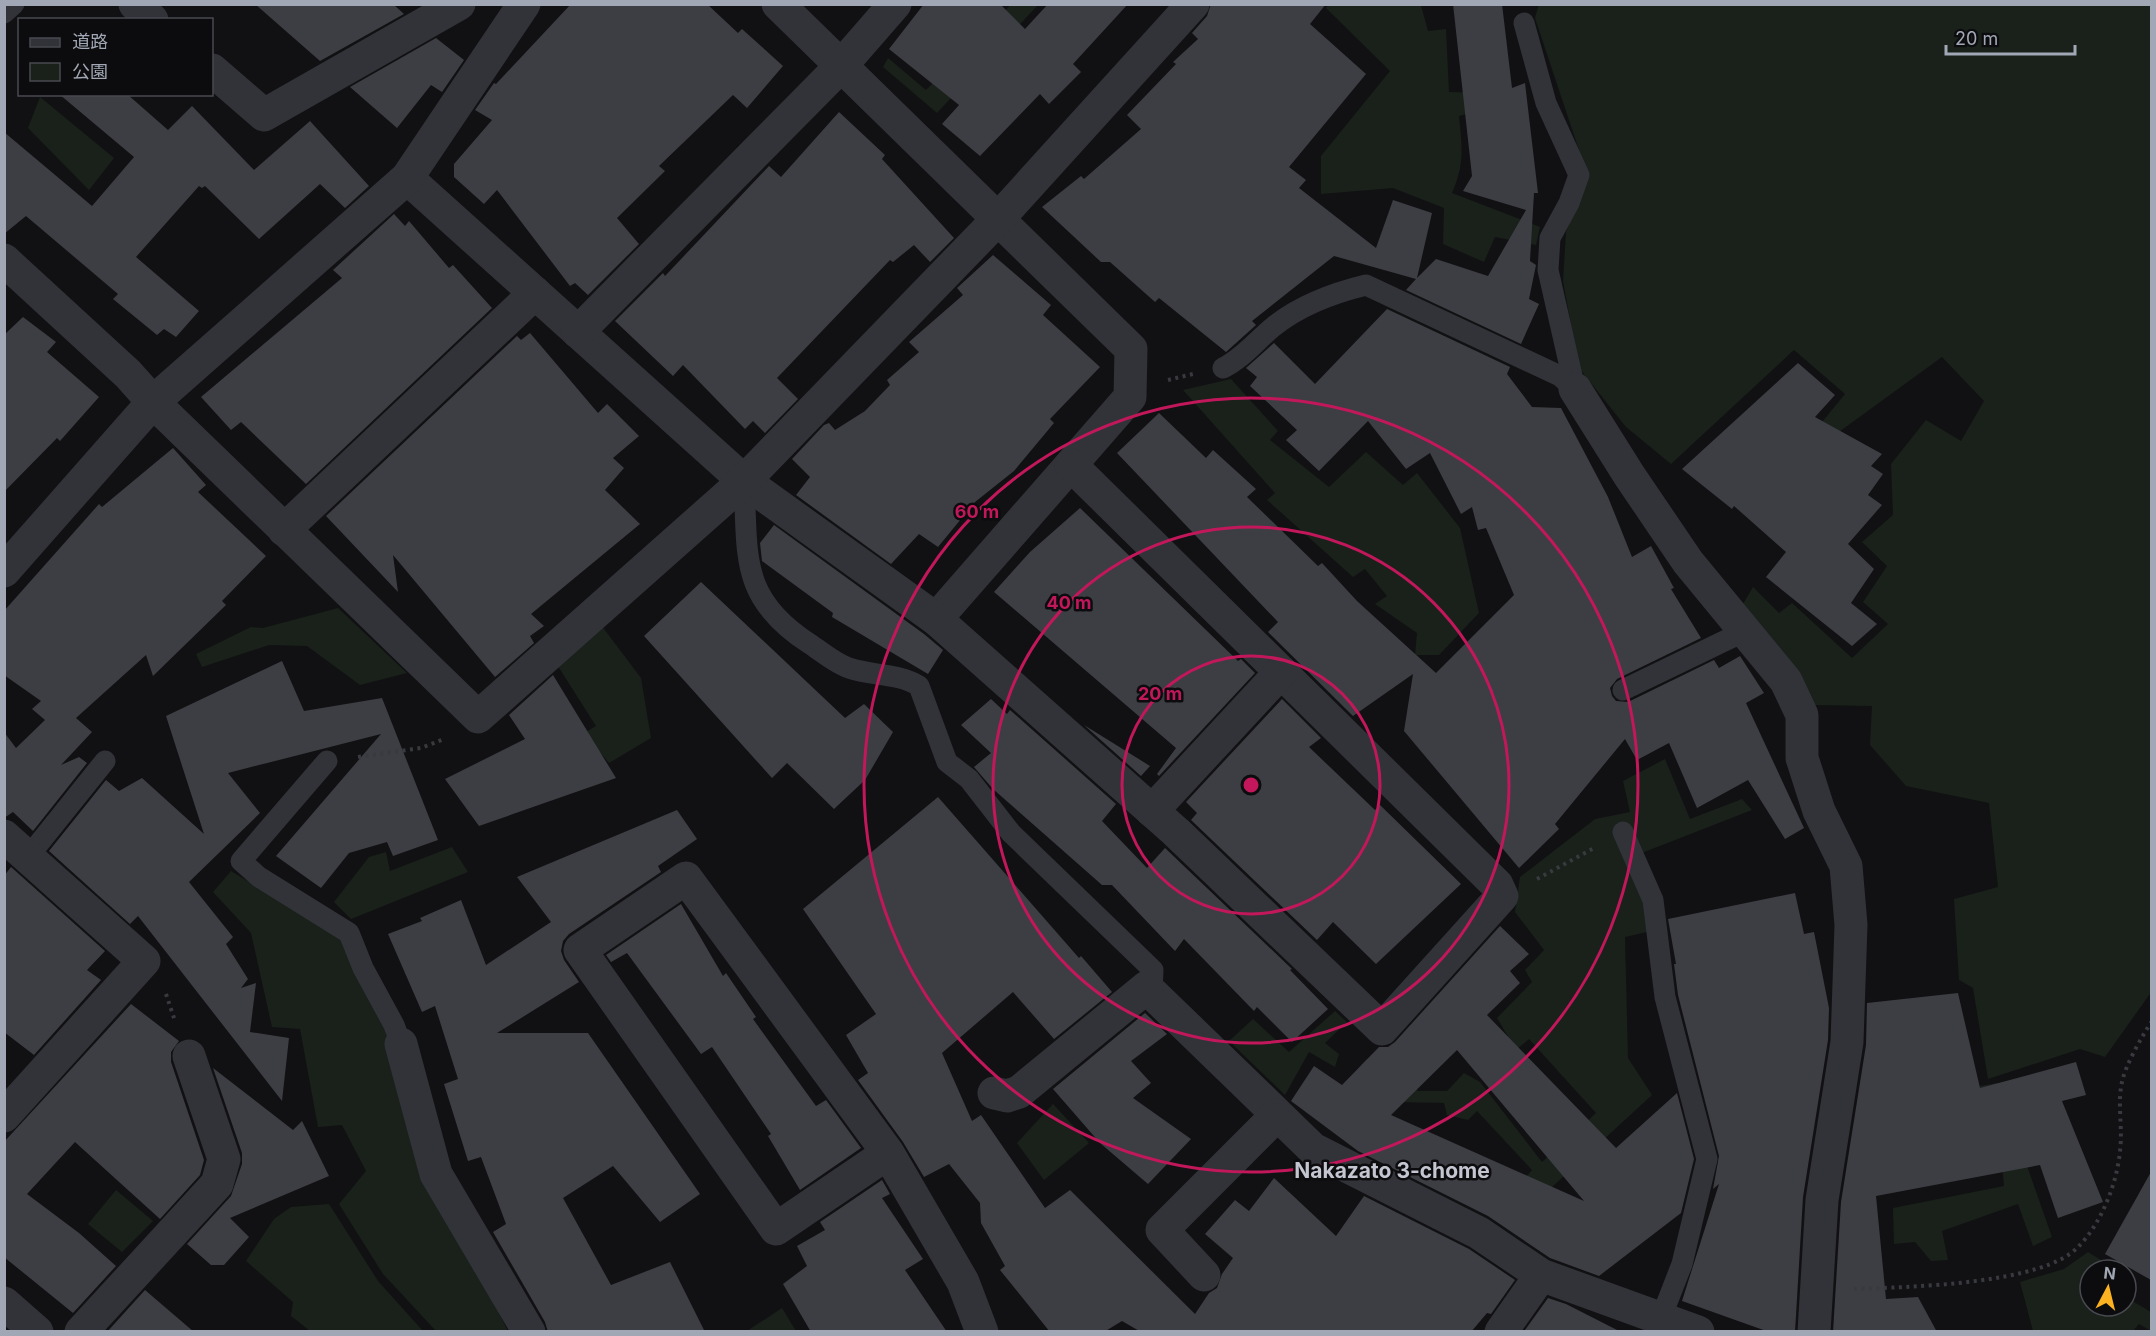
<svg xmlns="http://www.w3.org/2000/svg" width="2156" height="1336" font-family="Inter,'Noto Sans JP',sans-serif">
  <rect width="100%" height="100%" fill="#111113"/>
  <!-- green -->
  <g fill="#19211a">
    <path d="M1329,4L1421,5L1428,31L1446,29L1449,92L1495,93L1496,107L1459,116C1462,146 1465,164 1452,193L1540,227L1536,245L1495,237L1484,262L1443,244L1444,208L1393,188L1321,194V156L1390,71L1326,8Z"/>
    <polygon points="1539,4 2151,5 2152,991 2105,1057 2080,1049 1988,1079 1973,988 1959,980 1954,899 1998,887 1989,803 1906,786 1870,745 1872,706 1815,705 1740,609 1753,587 1779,613 1792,603 1852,658 1888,624 1863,602 1887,566 1862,542 1893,515 1891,464 1926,420 1961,441 1984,401 1942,357 1832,437 1817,428 1845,394 1794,350 1671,464 1626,427 1579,368 1563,281 1566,232 1587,174 1535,18"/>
    <polygon points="1010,5 1038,5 937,113 883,67 888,58 926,90 943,73 952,78"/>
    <polygon points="40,97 114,158 89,190 28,128"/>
    <polygon points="1231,379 1278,431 1270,440 1329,487 1366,452 1403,485 1417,473 1460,528 1479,613 1439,655 1415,655 1417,633 1375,604 1387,596 1365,569 1353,577 1267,500 1275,493 1183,390"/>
    <polygon points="338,608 407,673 360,685 307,646 269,645 202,667 196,654 251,627 263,628"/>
    <polygon points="601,625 641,678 651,738 609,763 584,733 596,726 556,663"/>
    <polygon points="1665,759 1690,819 1742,799 1752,810 1629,858 1643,888 1647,932 1625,937 1628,1058 1652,1095 1514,1222 1507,1198 1532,1170 1477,1111 1468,1120 1447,1115 1444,1103 1393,1102 1361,1065 1368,1058 1395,1083 1404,1075 1418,1091 1447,1091 1464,1073 1480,1082 1542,1162 1596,1113 1529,1039 1516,1050 1497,1018 1532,982 1525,970 1544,950 1515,912 1520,877 1595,819 1630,812 1623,781"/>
    <polygon points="452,847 468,872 351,919 334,902 369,857 386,852 390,871"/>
    <polygon points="231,871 343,939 394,1047 427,1175 508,1331 436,1331 383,1274 339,1204 366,1171 342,1125 318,1127 300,1029 272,1027 251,933 213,892"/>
    <polygon points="1335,1011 1347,1022 1325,1043 1339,1054 1335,1067 1309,1052 1285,1095 1229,1041 1253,1019 1289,1052"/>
    <polygon points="1998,1083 2052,1237 2033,1246 2018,1204 1942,1231 1948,1260 1931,1261 1915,1242 1894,1244 1893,1208 2004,1186 2000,1142 1967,1088"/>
    <polygon points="1053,1104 1089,1143 1044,1180 1017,1143"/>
    <polygon points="116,1190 153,1221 122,1252 88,1224"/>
    <polygon points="329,1204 378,1281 423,1331 310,1331 291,1316 293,1302 246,1261 274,1219 291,1207"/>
    <polygon points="2088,1252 2117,1270 2090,1270 2090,1306 2126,1306 2126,1276 2135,1281 2129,1299 2151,1312 2151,1331 2139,1324 2133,1331 2033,1331 2020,1282 2064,1269"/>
    <polygon points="782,1308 796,1331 747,1331"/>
  </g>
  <!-- building -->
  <g fill="#3d3e43" fill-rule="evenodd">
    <polygon points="255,4 393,4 404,14 320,61"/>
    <polygon points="571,4 707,4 738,33 742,29 783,66 747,108 733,95 659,166 665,171 617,218 639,244 588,295 575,283 570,286 497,190 484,204 454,177 454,164 492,120 475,110 494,83 496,84"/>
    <polygon points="924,4 1000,4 1025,29 1048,4 1128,4 1073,64 1081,72 1049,104 1040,94 980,156 942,124 959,105 889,49"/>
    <polygon points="1211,4 1326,4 1310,24 1366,74 1289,167 1306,180 1299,188 1376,248 1393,200 1432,213 1417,278 1436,259 1488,276 1526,210 1463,191 1472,176 1453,4 1502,4 1512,88 1525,83 1538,193 1534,193 1530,261 1536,265 1529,299 1539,304 1521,344 1406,290 1416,279 1334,256 1252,321 1256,325 1226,352 1159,298 1155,302 1110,262 1101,262 1042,207 1081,176 1084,179 1141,129 1127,115 1176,64 1173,62 1198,39 1192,33 1207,16"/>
    <polygon points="436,38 464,60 442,92 431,85 397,128 350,87"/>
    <polygon points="59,94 127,94 168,130 192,106 254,170 310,121 369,186 345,208 320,184 259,239 205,186 202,188 199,186 136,257 199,311 176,337 164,329 157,335 113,299 118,294 26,216 4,234 4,132 92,206 134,157"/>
    <polygon points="839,112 885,155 882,159 954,238 930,262 914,245 893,262 890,260 777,378 798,399 765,433 753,421 745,429 683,365 673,376 615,321 663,273 665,276 769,166 781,177"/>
    <polygon points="394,214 405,226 409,221 449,268 453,265 492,308 306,484 241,422 231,430 201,397 342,278 333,270"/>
    <polygon points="993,255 1051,305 1043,315 1100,367 1050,419 1054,423 1014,471 975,502 938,547 919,534 891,564 796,495 810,477 792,459 824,425 829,423 835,430 865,411 890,385 887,380 919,352 909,342 963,295 957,288"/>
    <polygon points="1387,309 1510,367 1507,374 1532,407 1561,408 1608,497 1632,557 1651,546 1674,588 1671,589 1701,638 1617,679 1610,688 1612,696 1616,701 1628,702 1714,660 1719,668 1740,656 1764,693 1746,703 1804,828 1785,839 1748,780 1697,808 1669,743 1637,760 1625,739 1555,824 1559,829 1519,868 1404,731 1413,674 1353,716 1268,632 1278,622 1117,453 1159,413 1206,458 1213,450 1256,489 1247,497 1318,566 1322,563 1357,601 1436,673 1514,595 1486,528 1478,530 1472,507 1461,514 1430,453 1406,469 1368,421 1319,471 1286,440 1297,430 1250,386 1257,377 1246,368 1274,343 1315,384"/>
    <polygon points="23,317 56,342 47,352 99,397 60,441 57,438 4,492 4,335"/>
    <polygon points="530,333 598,413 607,404 639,436 613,458 624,468 605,490 640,524 531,614 544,626 530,636 534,643 495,677 393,555 398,592 326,516 517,336 521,340"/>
    <polygon points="1798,363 1835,395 1815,417 1882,454 1871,466 1883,474 1868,495 1882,505 1848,544 1874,569 1851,603 1877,624 1852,646 1766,577 1786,552 1734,506 1732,509 1682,469"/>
    <polygon points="173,448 206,485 198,492 266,556 222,601 226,605 153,676 146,655 76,718 92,732 61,765 79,757 87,763 33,831 13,812 4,818 4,732 16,748 45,720 32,709 41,701 4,675 4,611 99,504 102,507"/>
    <polygon points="1080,508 1238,661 1241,659 1255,673 1159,776 1157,774 1176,748 994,592 1030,552"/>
    <polygon points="774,525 924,634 943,650 928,674 832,617 833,613 762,561 760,543"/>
    <polygon points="701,582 845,718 864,704 893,732 865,780 834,809 787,763 772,778 644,636"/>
    <polygon points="282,661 304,711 382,698 438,840 393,856 387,842 349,853 321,888 276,856 381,734 228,773 260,813 189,882 233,937 226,944 248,979 241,988 256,983 250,1032 289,1038 282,1101 138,916 130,924 49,851 106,780 119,791 142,778 204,834 166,716"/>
    <polygon points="553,675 616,778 479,826 445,779 525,739 509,715"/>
    <polygon points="991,699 1007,714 1010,710 1116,804 1102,821 1147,868 1165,848 1292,969 1290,970 1328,1009 1292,1042 1257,1007 1254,1011 1184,939 1175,951 1112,885 1102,885 993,789 974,767 991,753 961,725"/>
    <polygon points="1282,699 1321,738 1309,747 1375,810 1380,805 1461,884 1376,964 1333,922 1317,940 1191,820 1197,813 1186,802"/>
    <polygon points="1084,725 1150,766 1141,776"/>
    <polygon points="938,797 1079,958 1081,956 1112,992 1054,1039 1013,992 942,1053 972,1121 981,1115 1045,1208 1070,1190 1195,1314 1209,1293 1217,1288 1222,1274 1233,1258 1205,1234 1235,1200 1249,1211 1274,1178 1336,1236 1364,1196 1469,1249 1515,1280 1491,1314 1487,1313 1471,1332 1141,1332 1122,1321 1104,1332 1050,1332 1000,1270 1005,1266 981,1223 980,1203 949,1164 924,1177 903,1142 858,1080 868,1073 846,1035 876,1014 803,909"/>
    <polygon points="677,810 697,839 658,866 661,872 569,934 563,941 561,951 564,960 579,982 497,1033 588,1033 700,1194 660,1222 613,1166 563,1198 611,1285 670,1262 705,1332 548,1332 545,1322 493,1232 506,1224 481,1157 468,1161 444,1084 458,1079 435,1006 422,1012 388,934 422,921 420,918 461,900 486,965 551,922 517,877"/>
    <polygon points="11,867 105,951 87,970 101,980 34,1055 4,1032 4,876"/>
    <polygon points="1795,893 1804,934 1814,932 1829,1008 1828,1040 1803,1197 1795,1332 1769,1332 1682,1301 1719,1184 1713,1189 1719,1156 1678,995 1674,964 1676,964 1668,919"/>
    <polygon points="681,904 723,976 726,973 756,1017 753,1019 816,1106 826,1100 861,1148 800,1190 768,1136 771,1134 712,1047 701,1054 627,953 611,962 606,955"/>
    <path d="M1500,926L1529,954L1510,971L1520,983L1487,1015L1616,1148L1677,1093L1694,1159L1681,1213L1599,1276L1550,1258L1488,1216L1358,1151L1291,1101L1314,1066L1342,1085L1379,1047H1388L1395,1042ZM1457,1050L1584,1201L1391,1115Z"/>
    <polygon points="1958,993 1980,1088 2076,1062 2086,1095 2062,1101 2103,1202 2058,1218 2040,1165 1876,1196 1886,1299 1918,1297 1937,1332 1833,1332 1841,1202 1866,1045 1867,1003"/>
    <polygon points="131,1004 179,1041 171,1052 171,1062 204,1160 200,1175 160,1219 75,1142 27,1194 79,1233 116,1266 73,1313 4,1257 4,1142"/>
    <polygon points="1145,1013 1167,1034 1131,1061 1151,1083 1133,1098 1191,1139 1148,1184 1100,1143 1053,1089"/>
    <polygon points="213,1068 293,1130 302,1121 329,1176 230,1218 249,1237 224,1265 211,1265 187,1244 231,1196 242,1164 242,1153"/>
    <polygon points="2151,1172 2151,1280 2105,1254"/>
    <polygon points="882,1180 890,1194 882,1198 923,1259 905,1270 947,1332 811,1332 783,1284 807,1266 797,1246 825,1230 820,1222"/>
    <polygon points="145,1290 194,1332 107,1332"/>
    <polygon points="1548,1298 1566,1304 1621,1332 1525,1330"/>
  </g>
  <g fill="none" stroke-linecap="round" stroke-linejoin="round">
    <!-- path -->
    <g stroke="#383a3f" stroke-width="4" stroke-dasharray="3 4.5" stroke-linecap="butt">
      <polyline points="1168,380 1193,374"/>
      <polyline points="358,757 421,748 444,739"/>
      <polyline points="1537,879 1594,848"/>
      <polyline points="166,994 175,1021"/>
      <path d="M1854,1289C1906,1287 2044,1285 2079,1246C2102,1222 2117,1183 2120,1151C2123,1128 2117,1104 2122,1082C2125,1066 2142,1036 2152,1021"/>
    </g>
    <!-- lane -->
    <g stroke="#323338" stroke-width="21">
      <polyline points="4,13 14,4"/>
      <polyline points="1524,23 1546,103 1579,175 1569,203 1550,238 1548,270 1575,389"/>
      <path d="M1223,368C1243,358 1256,341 1273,327C1300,305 1333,293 1366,285L1560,376L1575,389"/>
      <path d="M744,481C748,557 739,598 810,644C822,652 836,664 849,668C872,676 898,673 919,686L947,762L969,779L1011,833L1153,970L1152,993"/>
      <polyline points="1623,690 1743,632"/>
      <polyline points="327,761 241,861 259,877 349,933 363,968 394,1025 401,1044"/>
      <polyline points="1623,832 1653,900 1665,997 1707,1159 1682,1264 1661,1318"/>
      <polyline points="28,857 105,761"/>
    </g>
    <!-- street -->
    <g stroke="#323338" stroke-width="33">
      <polyline points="135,4 152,20"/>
      <polyline points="778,4 1131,349 1130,397 936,619"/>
      <polyline points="212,70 264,115 459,4"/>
      <polyline points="407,178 744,481 936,619 1176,832 1382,1029 1502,896 1497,885 1071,465"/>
      <polyline points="4,260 128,374 153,402 478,717 744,481 998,219 1193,4"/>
      <polyline points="578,332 841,66 895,4"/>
      <polyline points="1575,389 1629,475 1688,562 1786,681 1802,715 1802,758 1819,811 1846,866 1851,925 1847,1042 1822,1200 1814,1332"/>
      <polyline points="284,530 535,293"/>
      <polyline points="4,571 153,402 407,178 524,4"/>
      <polyline points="1152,811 1281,672"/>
      <polyline points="4,836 144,961 4,1116"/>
      <polyline points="1152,993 1313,1149 1479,1233 1541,1275 1698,1332"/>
      <polyline points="401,1044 436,1174 529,1332"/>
      <polyline points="994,1093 1007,1096 1019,1092 1147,987"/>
      <polyline points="888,1153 776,1229 580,950 686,878 888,1153 963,1282 982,1332"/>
      <polyline points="1204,1275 1162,1230 1277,1115"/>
      <polyline points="4,1303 37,1332"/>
      <polyline points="81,1332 217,1184 224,1159 189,1056"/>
      <polyline points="1501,1332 1541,1275"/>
    </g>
  </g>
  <!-- distance rings -->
  <g fill="none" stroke="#c2185b" stroke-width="3">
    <circle cx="1251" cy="785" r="129"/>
    <circle cx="1251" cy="785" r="258"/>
    <circle cx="1251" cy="785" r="387"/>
  </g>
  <g text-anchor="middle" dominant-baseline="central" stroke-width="5" stroke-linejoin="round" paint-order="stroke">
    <!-- neighbourhood labels -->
    <g font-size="21" font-weight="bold" fill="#c3c6d0" stroke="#0c0c0e">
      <text x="1392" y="1170">Nakazato 3-chome</text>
    </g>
  </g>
  <circle cx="1251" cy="785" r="9" fill="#c2185b" stroke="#0c0c0e" stroke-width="3"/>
  <g font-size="18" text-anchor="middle" font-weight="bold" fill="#c2185b" stroke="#0c0c0e" stroke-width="5" stroke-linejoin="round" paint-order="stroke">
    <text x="977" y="518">60 m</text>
    <text x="1069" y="609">40 m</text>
    <text x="1160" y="700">20 m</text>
  </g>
  <!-- border -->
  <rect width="2156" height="1336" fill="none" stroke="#a1a7b4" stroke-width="12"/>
  <!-- legend -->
  <rect x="18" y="18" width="195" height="78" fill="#0c0c0e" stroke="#484a50" stroke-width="1.5"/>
  <rect x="30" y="38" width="30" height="9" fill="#323338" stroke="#484a50" stroke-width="1.5"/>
  <text x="72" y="48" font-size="18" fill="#a1a7b4">道路</text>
  <rect x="30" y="63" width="30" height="18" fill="#19211a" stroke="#484a50" stroke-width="1.5"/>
  <text x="72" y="78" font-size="18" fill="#a1a7b4">公園</text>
  <!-- north arrow -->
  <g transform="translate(2108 1288) rotate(7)"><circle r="28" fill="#0c0c0e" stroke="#484a50" stroke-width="1.5"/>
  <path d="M0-4.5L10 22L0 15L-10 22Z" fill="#fcb220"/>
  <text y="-9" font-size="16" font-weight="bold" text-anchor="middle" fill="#a1a7b4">N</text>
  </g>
  <!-- scale -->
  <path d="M1946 45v9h129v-9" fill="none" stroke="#a1a7b4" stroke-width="3"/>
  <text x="1955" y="45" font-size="18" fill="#a1a7b4" stroke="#0c0c0e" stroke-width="4.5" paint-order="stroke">20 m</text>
</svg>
